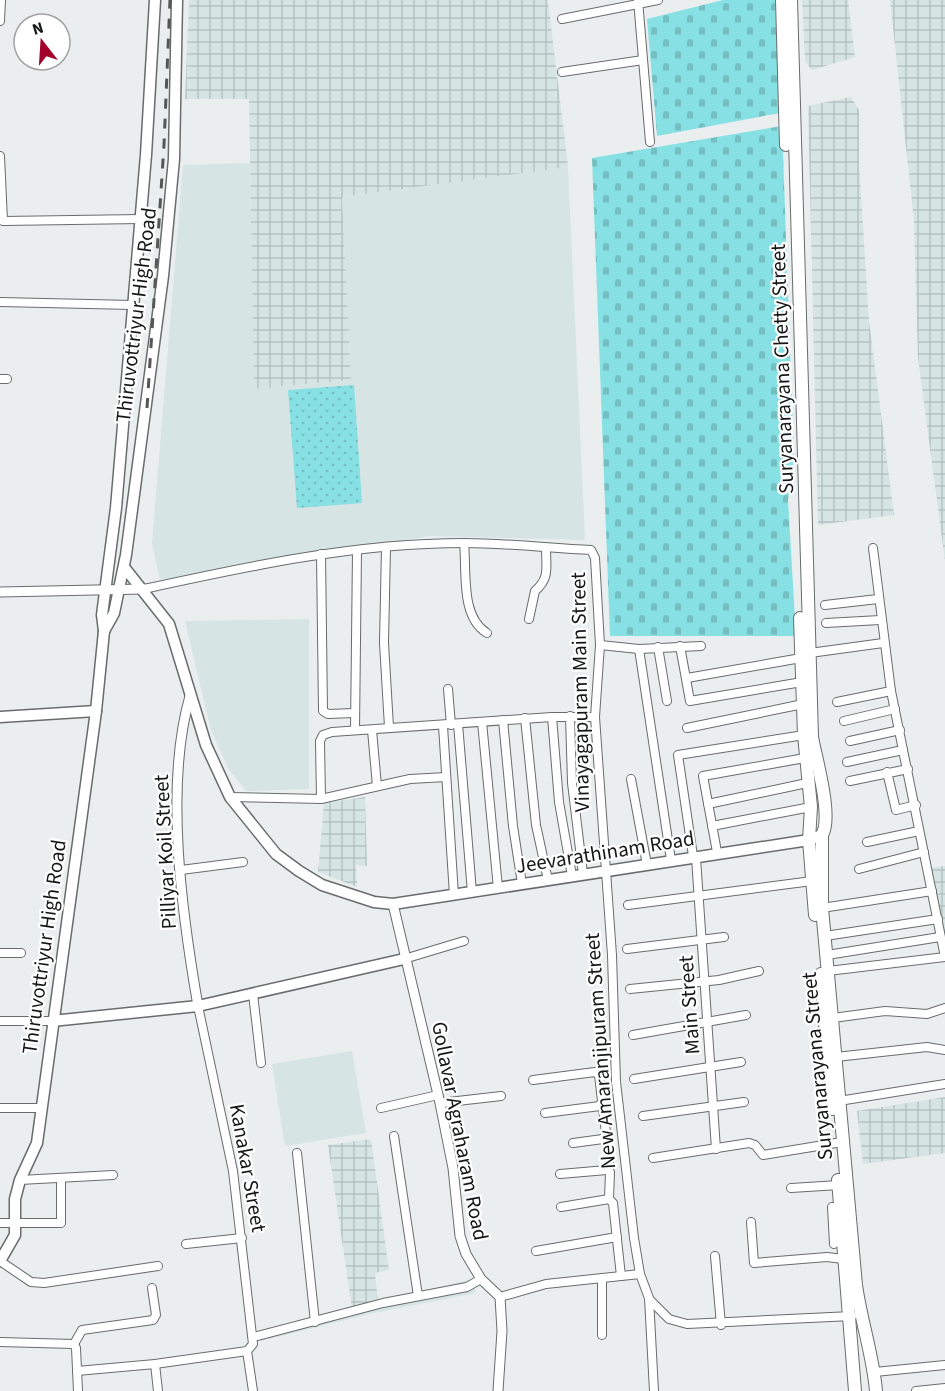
<svg xmlns="http://www.w3.org/2000/svg" width="945" height="1391" font-family="'Source Sans 3',sans-serif">
  <defs>
    <pattern id="industrial-grid" width="8" height="8" patternUnits="userSpaceOnUse" patternTransform="scale(1.5)"><rect width="8" height="8" fill="#d6e4e4"/><path d="M0 4h8M4 0v8" fill="none" stroke="#b7c3c3"/></pattern>
    <pattern id="cemetery-stones" width="16" height="16" patternUnits="userSpaceOnUse" patternTransform="scale(1.5)"><rect width="16" height="16" fill="#87e0e3"/><path d="M2 7V4a2 2 0 0 1 4 0v3zM10 15v-3a2 2 0 0 1 4 0v3z" fill="#74bfc2"/></pattern>
    <pattern id="park-dots" width="8" height="8" patternUnits="userSpaceOnUse" patternTransform="scale(1.5)"><rect width="8" height="8" fill="#87e0e3"/><path d="M2 2h.1M6 6h.1" fill="none" stroke="#74bfc2" stroke-width="1.8" stroke-linecap="round"/></pattern>
  </defs>
  <rect width="100%" height="100%" fill="#eaeeee"/>
  <!-- built -->
  <g fill="#d6e4e4">
    <polygon points="250,163 254,389 351,380 342,197 568,167 585,540 431,536 160,580 152,544 183,165"/>
    <polygon points="309,619 309,789 246,791 228,768 211,730 185,621"/>
    <polygon points="352,1051 366,1133 285,1146 272,1064"/>
    <polygon points="472,1279 476,1293 369,1314 261,1341 260,1330"/>
  </g>
  <!-- industrial -->
  <g fill="url(#industrial-grid)">
    <polygon points="189,0 548,0 568,167 342,197 351,380 254,389 249,99 185,99"/>
    <polygon points="802,0 848,0 855,57 812,70 805,61"/>
    <polygon points="890,0 945,0 945,561 918,358 914,221"/>
    <polygon points="851,97 859,110 859,164 869,321 894,515 818,525 808,106"/>
    <polygon points="365,797 367,866 356,865 357,887 318,872 324,803"/>
    <polygon points="945,866 945,942 931,868"/>
    <polygon points="945,1097 945,1153 863,1164 857,1111"/>
    <polygon points="371,1139 389,1270 375,1273 378,1302 352,1309 328,1145"/>
  </g>
  <!-- cemetery -->
  <g fill="url(#cemetery-stones)">
    <polygon points="723,0 775,0 780,113 657,136 647,19"/>
    <polygon points="782,126 794,458 788,500 796,636 610,636 592,158"/>
  </g>
  <!-- park -->
  <polygon fill="url(#park-dots)" points="354,385 362,503 297,508 288,390"/>
  <g fill="none" stroke-linecap="round" stroke-linejoin="round">
    <!-- minor casing -->
    <g stroke="#686c6c" stroke-width="10">
      <g id="minor">
        <polyline points="638,0 650,142"/>
        <polyline points="562,19 658,0"/>
        <polyline points="0,21 1,0"/>
        <polyline points="562,72 643,60"/>
        <polyline points="0,156 3,221 141,219"/>
        <polyline points="0,302 133,305"/>
        <polyline points="0,379 7,379"/>
        <path d="M464,543C467,571 460,617 487,633"/>
        <polyline points="386,547 384,643 389,727"/>
        <polyline points="873,548 891,691 945,957"/>
        <polyline points="321,554 323,711 328,714 354,713"/>
        <path d="M144,589C249,566 356,543 464,543C506,543 549,548 591,550L595,558L600,645L595,717L612,955L616,1082L634,1238L640,1274L649,1298L654,1391"/>
        <polyline points="825,605 878,599"/>
        <path d="M529,619L535,591C550,578 546,568 546,548"/>
        <polyline points="826,623 880,620"/>
        <polyline points="600,645 639,649 701,646"/>
        <polyline points="680,646 690,701 802,682"/>
        <polyline points="658,647 667,701"/>
        <polyline points="639,649 671,860"/>
        <polyline points="810,653 883,643"/>
        <polyline points="687,678 801,658"/>
        <polyline points="448,689 451,725"/>
        <polyline points="837,702 891,691"/>
        <polyline points="570,716 572,783 583,874"/>
        <polyline points="552,717 559,802 572,876"/>
        <polyline points="525,718 536,825 548,880"/>
        <polyline points="503,720 513,826 522,884"/>
        <polyline points="844,721 895,709"/>
        <polyline points="482,722 498,888"/>
        <polyline points="458,724 472,892"/>
        <polyline points="443,726 454,895"/>
        <polyline points="687,728 803,704"/>
        <polyline points="355,730 357,551"/>
        <polyline points="372,730 377,786"/>
        <polyline points="850,741 900,730"/>
        <polyline points="847,762 903,750"/>
        <polyline points="887,772 896,810 916,805"/>
        <polyline points="631,779 647,865"/>
        <polyline points="850,781 908,769"/>
        <polyline points="230,797 321,799 410,779 446,777"/>
        <polyline points="321,799 320,741 323,735 332,732 552,717 595,717"/>
        <polyline points="708,804 807,783"/>
        <polyline points="712,826 811,807"/>
        <polyline points="867,842 919,831"/>
        <polyline points="717,852 703,776 805,758"/>
        <polyline points="693,856 678,755 804,735"/>
        <polyline points="696,858 716,1149"/>
        <polyline points="859,869 924,852"/>
        <polyline points="181,870 243,862"/>
        <polyline points="628,905 812,881"/>
        <polyline points="822,908 932,891"/>
        <polyline points="825,936 938,919"/>
        <polyline points="627,949 724,937"/>
        <polyline points="0,953 21,953"/>
        <polyline points="827,955 940,937"/>
        <polyline points="404,959 464,941"/>
        <polyline points="828,971 945,957"/>
        <polyline points="630,989 719,980 759,971"/>
        <polyline points="253,994 261,1063"/>
        <polyline points="833,1018 885,1011 927,1014 945,1008"/>
        <polyline points="0,1021 52,1021"/>
        <polyline points="633,1035 746,1015"/>
        <polyline points="836,1057 927,1047 945,1050"/>
        <polyline points="634,1079 741,1062"/>
        <path d="M533,1080L595,1072L599,1075L602,1101L600,1106L603,1108L606,1133L603,1139C609,1145 611,1163 607,1170L610,1172L609,1199L613,1203L621,1276"/>
        <polyline points="839,1101 945,1084"/>
        <polyline points="440,1103 501,1096"/>
        <polyline points="0,1108 42,1108"/>
        <polyline points="381,1108 438,1095"/>
        <polyline points="545,1113 600,1106"/>
        <polyline points="643,1116 744,1102"/>
        <polyline points="394,1136 418,1296"/>
        <polyline points="573,1143 603,1139"/>
        <polyline points="297,1153 315,1322"/>
        <polyline points="653,1158 749,1143 755,1145 763,1155 836,1143"/>
        <polyline points="560,1174 607,1170"/>
        <polyline points="20,1180 113,1175"/>
        <polyline points="791,1188 839,1185"/>
        <polyline points="561,1207 609,1199"/>
        <polyline points="751,1222 754,1263 827,1257 843,1259"/>
        <polyline points="0,1223 61,1223 61,1179"/>
        <polyline points="186,1244 242,1238"/>
        <polyline points="834,1244 832,1207 840,1208"/>
        <polyline points="536,1251 617,1237"/>
        <polyline points="715,1256 721,1325"/>
        <polyline points="0,1261 31,1282 44,1283 158,1266"/>
        <polyline points="602,1278 602,1335"/>
        <polyline points="500,1297 546,1284 640,1274"/>
        <polyline points="649,1299 669,1319 687,1324 852,1316"/>
        <polyline points="254,1337 383,1303 467,1287 481,1279"/>
        <polyline points="0,1342 74,1344 76,1348 78,1391"/>
        <polyline points="74,1344 82,1330 153,1320 156,1315 152,1288"/>
        <polyline points="247,1351 253,1391"/>
        <polyline points="155,1364 158,1391"/>
        <polyline points="77,1371 155,1364 247,1351 253,1344 233,1171 198,1006"/>
        <polyline points="875,1372 945,1365"/>
        <polyline points="916,1391 945,1388"/>
      </g>
    </g>
    <!-- tertiary casing -->
    <g stroke="#686c6c" stroke-width="11">
      <g id="tertiary">
        <polyline points="0,592 144,589"/>
        <path d="M190,696C164,786 182,914 198,1006"/>
        <polyline points="393,904 440,1103 453,1168 460,1236 466,1254 481,1279 500,1297 502,1331 498,1391"/>
      </g>
    </g>
    <!-- secondary casing -->
    <g stroke="#686c6c" stroke-width="13">
      <g id="secondary">
        <polyline points="124,567 169,624 206,745 230,797 276,854 299,871 322,885 374,902 393,904 809,840 822,835"/>
        <polyline points="104,631 114,613 126,555 163,276 174,159 177,0"/>
        <polyline points="0,717 96,711"/>
        <polyline points="52,1021 198,1006 404,959"/>
        <polyline points="0,1261 15,1235 15,1199 20,1180 37,1143 96,711 104,631 102,615 116,508 146,155 155,0"/>
      </g>
    </g>
    <!-- primary casing -->
    <g stroke="#686c6c" stroke-width="14">
      <g id="primary">
        <polyline points="782,0 786,145"/>
        <path d="M791,0L812,737C816,759 833,817 822,835V908L856,1285C861,1321 873,1355 876,1391"/>
        <polyline points="800,618 804,735 811,807 809,840 815,915"/>
        <polyline points="821,974 832,1109"/>
        <polyline points="838,1180 855,1391"/>
      </g>
    </g>
    <!-- minor -->
    <use href="#minor" stroke="#fff" stroke-width="8"/>
    <!-- tertiary -->
    <use href="#tertiary" stroke="#fff" stroke-width="9"/>
    <!-- secondary -->
    <use href="#secondary" stroke="#fff" stroke-width="10"/>
    <!-- primary -->
    <use href="#primary" stroke="#fff" stroke-width="12"/>
    <!-- rail -->
    <polyline stroke="#555757" stroke-width="3" stroke-dasharray="10 10" stroke-linecap="butt" points="147,408 164,145 170,0"/>
  </g>
  <g text-anchor="middle" dominant-baseline="central" stroke-width="4.5" stroke-linejoin="round" paint-order="stroke">
    <!-- street labels -->
    <g font-size="21" fill="#161717" stroke="#fff">
      <text transform="translate(136 315) rotate(-83)">Thiruvottriyur High Road</text>
      <text transform="translate(782 369) rotate(-92)">Suryanarayana Chetty Street</text>
      <text transform="translate(580 692) rotate(-91)">Vinayagapuram Main Street</text>
      <text transform="translate(165 852) rotate(-93)">Pilliyar Koil Street</text>
      <text transform="translate(605 852) rotate(-9)">Jeevarathinam Road</text>
      <text transform="translate(44 947) rotate(-82)">Thiruvottriyur High Road</text>
      <text transform="translate(689 1005) rotate(-94)">Main Street</text>
      <text transform="translate(600 1051) rotate(-94)">New Amaranjipuram Street</text>
      <text transform="translate(817 1066) rotate(-95)">Suryanarayana Street</text>
      <text transform="translate(460 1131) rotate(79)">Gollavar Agraharam Road</text>
      <text transform="translate(248 1168) rotate(80)">Kanakar Street</text>
    </g>
  </g>
  <!-- north arrow -->
  <g transform="translate(42 42) rotate(343)"><circle r="28" fill="#ffffff" stroke="#a2a2a2" stroke-width="1.5"/>
  <path d="M0-4.5L10 22L0 15L-10 22Z" fill="#a2022b"/>
  <text y="-9" font-size="16" font-weight="bold" text-anchor="middle" fill="#161717">N</text>
  </g>
</svg>
